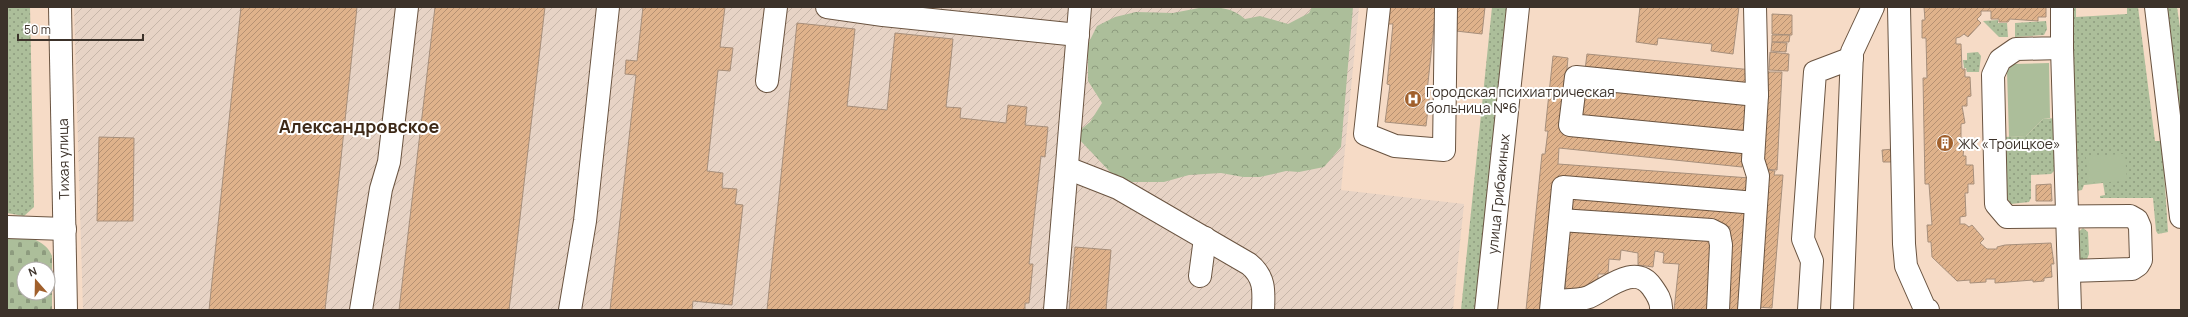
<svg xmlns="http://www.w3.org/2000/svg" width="2188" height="317" font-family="Manrope,sans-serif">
  <defs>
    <pattern id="industrial-furrows" width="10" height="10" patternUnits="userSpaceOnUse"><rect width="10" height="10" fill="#e7d3c5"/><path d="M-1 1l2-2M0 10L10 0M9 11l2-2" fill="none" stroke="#c7b6a9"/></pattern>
    <pattern id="grass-dots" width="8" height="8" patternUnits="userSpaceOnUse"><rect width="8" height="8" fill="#acbe9a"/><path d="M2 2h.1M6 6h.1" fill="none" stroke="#8d9b7e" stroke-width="1.8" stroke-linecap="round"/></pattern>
    <pattern id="forest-crowns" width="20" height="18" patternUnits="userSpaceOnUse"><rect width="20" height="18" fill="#acbe9a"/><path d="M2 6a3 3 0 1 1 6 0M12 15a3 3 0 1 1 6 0" fill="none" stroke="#8d9b7e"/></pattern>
    <pattern id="cemetery-stones" width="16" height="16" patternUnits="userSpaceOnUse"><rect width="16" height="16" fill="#acbe9a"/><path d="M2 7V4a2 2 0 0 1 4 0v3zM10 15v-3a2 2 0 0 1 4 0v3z" fill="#8d9b7e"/></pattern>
    <pattern id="building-hatch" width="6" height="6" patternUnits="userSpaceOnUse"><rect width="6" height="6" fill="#dfb28b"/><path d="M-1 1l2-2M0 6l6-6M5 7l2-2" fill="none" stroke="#b69172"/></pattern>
  </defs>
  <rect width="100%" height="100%" fill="#f6dbc6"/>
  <!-- industrial -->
  <polygon fill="url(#industrial-furrows)" points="74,7 1359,7 1341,190 1464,204 1453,310 83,310"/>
  <!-- grass -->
  <g fill="url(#grass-dots)">
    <polygon points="7,7 30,7 34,207 24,216 7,213"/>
    <polygon points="1492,7 1508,7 1477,310 1461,310"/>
    <polygon points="2074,7 2076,8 2076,17 2127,14 2127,7 2138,7 2155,141 2162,141 2168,232 2158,234 2156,231 2153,198 2100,198 2100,196 2105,195 2103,183 2084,185 2082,190 2077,191 2071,8"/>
    <polygon points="2162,7 2177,7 2181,35 2181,149"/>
    <polygon points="1998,20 1998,23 2007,23 2008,37 1999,37 1983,21"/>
    <polygon points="2046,21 2047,29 2044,35 2015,37 2015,23"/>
    <polygon points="1978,52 1981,56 1979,72 1967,72 1966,68 1964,68 1963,60 1967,60 1967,53"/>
    <polygon points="2056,118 2056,169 2051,174 2031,175 2031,198 2029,202 2011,204 2005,195 2004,137 2026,136 2043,119"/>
    <polygon points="2083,228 2088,232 2089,254 2087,259 2080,261 2078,258 2077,233"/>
  </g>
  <!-- forest -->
  <path fill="url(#forest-crowns)" d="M1204,7C1221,7 1232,8 1245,19L1260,16L1288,24L1309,13L1312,7H1353L1341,147L1324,167L1299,172L1286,171L1260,177H1243L1221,173L1189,175L1164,182H1132L1112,174L1077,137L1079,131L1090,122L1102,103L1088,81V44L1097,26L1115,17L1136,12L1173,13Z"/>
  <!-- cemetery -->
  <path fill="url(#cemetery-stones)" fill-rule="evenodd" d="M7,233C24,236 46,239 52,256V310H7ZM24,269H48V293H24Z"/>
  <!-- green -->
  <g fill="#acbe9a">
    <polygon points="2049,63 2050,118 2043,119 2026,136 2009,137 2007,71 2013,64"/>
    <polygon points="2125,154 2127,181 2088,183 2086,156"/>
  </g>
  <!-- building -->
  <g fill="url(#building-hatch)" stroke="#a78f7b">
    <polygon points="241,7 357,7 325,310 209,310"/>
    <polygon points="435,7 545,7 509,310 399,310"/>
    <polygon points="643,7 725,7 720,47 733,48 730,71 718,70 707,171 723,173 722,188 737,189 735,204 743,205 732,305 693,301 692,310 610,310 636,75 625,74 626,60 637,61"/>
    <polygon points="1386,7 1436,7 1427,92 1430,92 1426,126 1385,122 1390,85 1387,84 1393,24 1384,24"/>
    <polygon points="1458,7 1485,7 1482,34 1456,31"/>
    <polygon points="1640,7 1739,7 1733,54 1711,51 1712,44 1658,38 1657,45 1636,42"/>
    <polygon points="1924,7 2046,7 2046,17 2038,17 2038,21 2010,19 2008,22 1999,22 1999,19 1991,19 1991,11 1981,11 1981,15 1977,19 1981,23 1968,37 1964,34 1960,37 1956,38 1956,44 1961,44 1962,69 1965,69 1965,77 1970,77 1971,96 1967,97 1967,106 1962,106 1965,123 1961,124 1961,138 1965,138 1963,156 1966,156 1966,165 1973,165 1974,184 1968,184 1968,193 1965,193 1966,216 1960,217 1960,224 1965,224 1969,227 1972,225 1984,239 1980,243 1987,249 1997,249 1997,247 2005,245 2051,243 2054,264 2051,264 2052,277 2044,278 2044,281 2033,282 2033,280 1995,283 1995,279 1986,279 1986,282 1970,283 1970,280 1957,281 1932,257 1931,242 1928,242 1927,225 1932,225 1929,184 1925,184 1923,78 1927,78 1926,38 1922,38 1922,20 1925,20"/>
    <polygon points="1772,14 1792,15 1792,35 1772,34"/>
    <polygon points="797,23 855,29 847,106 887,110 895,33 953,39 946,107 961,108 960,118 1006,123 1008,105 1027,107 1025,125 1048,127 1045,157 1041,156 1029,264 1033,264 1029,303 1025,303 1025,310 767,310"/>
    <polygon points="1772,35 1790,35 1789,42 1772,42"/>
    <polygon points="1772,42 1787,43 1786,52 1771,51"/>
    <polygon points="1770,52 1789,54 1788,71 1769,70"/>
    <polygon points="1587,54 1753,70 1751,86 1585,70"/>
    <polygon points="1553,56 1568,58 1561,132 1744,151 1742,167 1559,148 1558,164 1750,178 1749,200 1564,184 1544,310 1526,310 1542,154 1545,154 1548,131 1545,131"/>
    <polygon points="1767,72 1782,72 1777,170 1762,169"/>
    <polygon points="1583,86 1750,103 1746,135 1579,117"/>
    <polygon points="99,137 134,138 133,221 97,221"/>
    <polygon points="1894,149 1894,162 1883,162 1882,150"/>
    <polygon points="1768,170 1775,171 1774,175 1783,175 1772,308 1756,307"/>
    <polygon points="2051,184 2052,201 2036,201 2036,185"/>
    <polygon points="1571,198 1747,211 1741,310 1724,310 1730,227 1594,215 1570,217"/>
    <polygon points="1569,230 1700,240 1700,235 1714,237 1709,310 1674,310 1679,264 1663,263 1664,253 1655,251 1653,267 1638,265 1638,253 1621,250 1620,260 1609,259 1608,274 1598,274 1598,281 1592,282 1590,289 1565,291"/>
    <polygon points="1075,247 1111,250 1106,310 1069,310"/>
  </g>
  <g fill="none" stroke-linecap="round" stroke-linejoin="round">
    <!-- minor casing -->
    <g stroke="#6a5441" stroke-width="24">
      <g id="minor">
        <polyline points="60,7 66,310"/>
        <polyline points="827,7 883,15 1078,35"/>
        <polyline points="1379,7 1365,134 1395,146 1444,150 1446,7"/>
        <polyline points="1899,7 1904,244 1906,266 1925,309 1928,310"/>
        <polyline points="2062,7 2062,48 2016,49 2000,60 1993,75 1996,204 2007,217 2130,216 2137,220 2140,227 2141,260 2138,265 2132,269 2069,271"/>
        <polyline points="2156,7 2181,217"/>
        <polyline points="2062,48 2070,310"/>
        <polyline points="767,81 776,7"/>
        <polyline points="1753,143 1570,125 1576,77 1757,95"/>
        <path d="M1067,168L1118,188L1249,264C1265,277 1264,291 1263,310"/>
        <polyline points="1560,220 1711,230 1719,234 1721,245 1718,310"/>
        <polyline points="7,227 65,229"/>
        <polyline points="1200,276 1205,238"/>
        <path d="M1552,301C1563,300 1579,301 1589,297C1608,288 1635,263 1652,287C1657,294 1662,301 1661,310"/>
        <polyline points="361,310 381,189 389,162 407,7"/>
        <polyline points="570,310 585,221 608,7"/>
        <polyline points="1055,310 1080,7"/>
        <polyline points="1486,310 1518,7"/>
        <polyline points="1551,310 1563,187 1756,203"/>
        <polyline points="1749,310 1758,176 1753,160 1757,95 1755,7"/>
        <polyline points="1809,310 1812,261 1803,239 1815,72 1852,58"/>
        <polyline points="1842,310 1852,52 1873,7"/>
      </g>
    </g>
    <!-- minor -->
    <use href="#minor" stroke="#fff" stroke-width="22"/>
  </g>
  <!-- icons -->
  <defs>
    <g id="hospital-disc" transform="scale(0.9)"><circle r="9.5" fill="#a1602c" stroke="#fff"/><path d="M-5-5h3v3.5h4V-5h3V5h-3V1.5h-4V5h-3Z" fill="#fff"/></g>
    <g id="building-disc" transform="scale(0.9)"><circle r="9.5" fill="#a1602c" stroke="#fff"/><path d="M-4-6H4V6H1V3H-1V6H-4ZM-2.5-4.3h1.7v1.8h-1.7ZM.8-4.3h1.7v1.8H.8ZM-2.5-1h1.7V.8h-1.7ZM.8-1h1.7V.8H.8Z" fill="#fff"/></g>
  </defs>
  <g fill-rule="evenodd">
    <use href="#hospital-disc" x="1413" y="99"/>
    <use href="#building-disc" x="1945" y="143"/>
  </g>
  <g text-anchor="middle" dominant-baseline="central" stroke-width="4" stroke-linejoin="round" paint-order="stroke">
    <!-- poi labels -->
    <g font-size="14" fill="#3c322a" stroke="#fff" text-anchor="start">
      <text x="1426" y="91">Городская психиатрическая<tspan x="1426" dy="16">больница №6</tspan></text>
      <text x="1958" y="143">ЖК «Троицкое»</text>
    </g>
    <!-- street labels -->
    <g font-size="14" fill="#3c322a" stroke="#fff">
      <text transform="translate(63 159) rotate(-91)">Тихая улица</text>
      <text transform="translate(1498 194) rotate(-84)">улица Грибакиных</text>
    </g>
    <!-- district labels -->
    <g font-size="18" font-weight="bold" fill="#3d2917" stroke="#fff">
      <text x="359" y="126">Александровское</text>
    </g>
  </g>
  <!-- border -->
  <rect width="2188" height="317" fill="none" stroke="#3c322a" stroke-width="16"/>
  <!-- north arrow -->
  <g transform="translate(36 281) rotate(340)"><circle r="19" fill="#ffffff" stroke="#b1adaa"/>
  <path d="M0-3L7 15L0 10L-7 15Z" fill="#a1602c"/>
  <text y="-6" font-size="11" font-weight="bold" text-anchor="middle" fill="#3c322a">N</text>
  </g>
  <!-- scale -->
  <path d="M18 34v6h125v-6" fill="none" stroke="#3c322a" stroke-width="2"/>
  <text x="24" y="34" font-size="12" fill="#3c322a" stroke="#ffffff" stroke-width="3" paint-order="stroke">50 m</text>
</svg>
